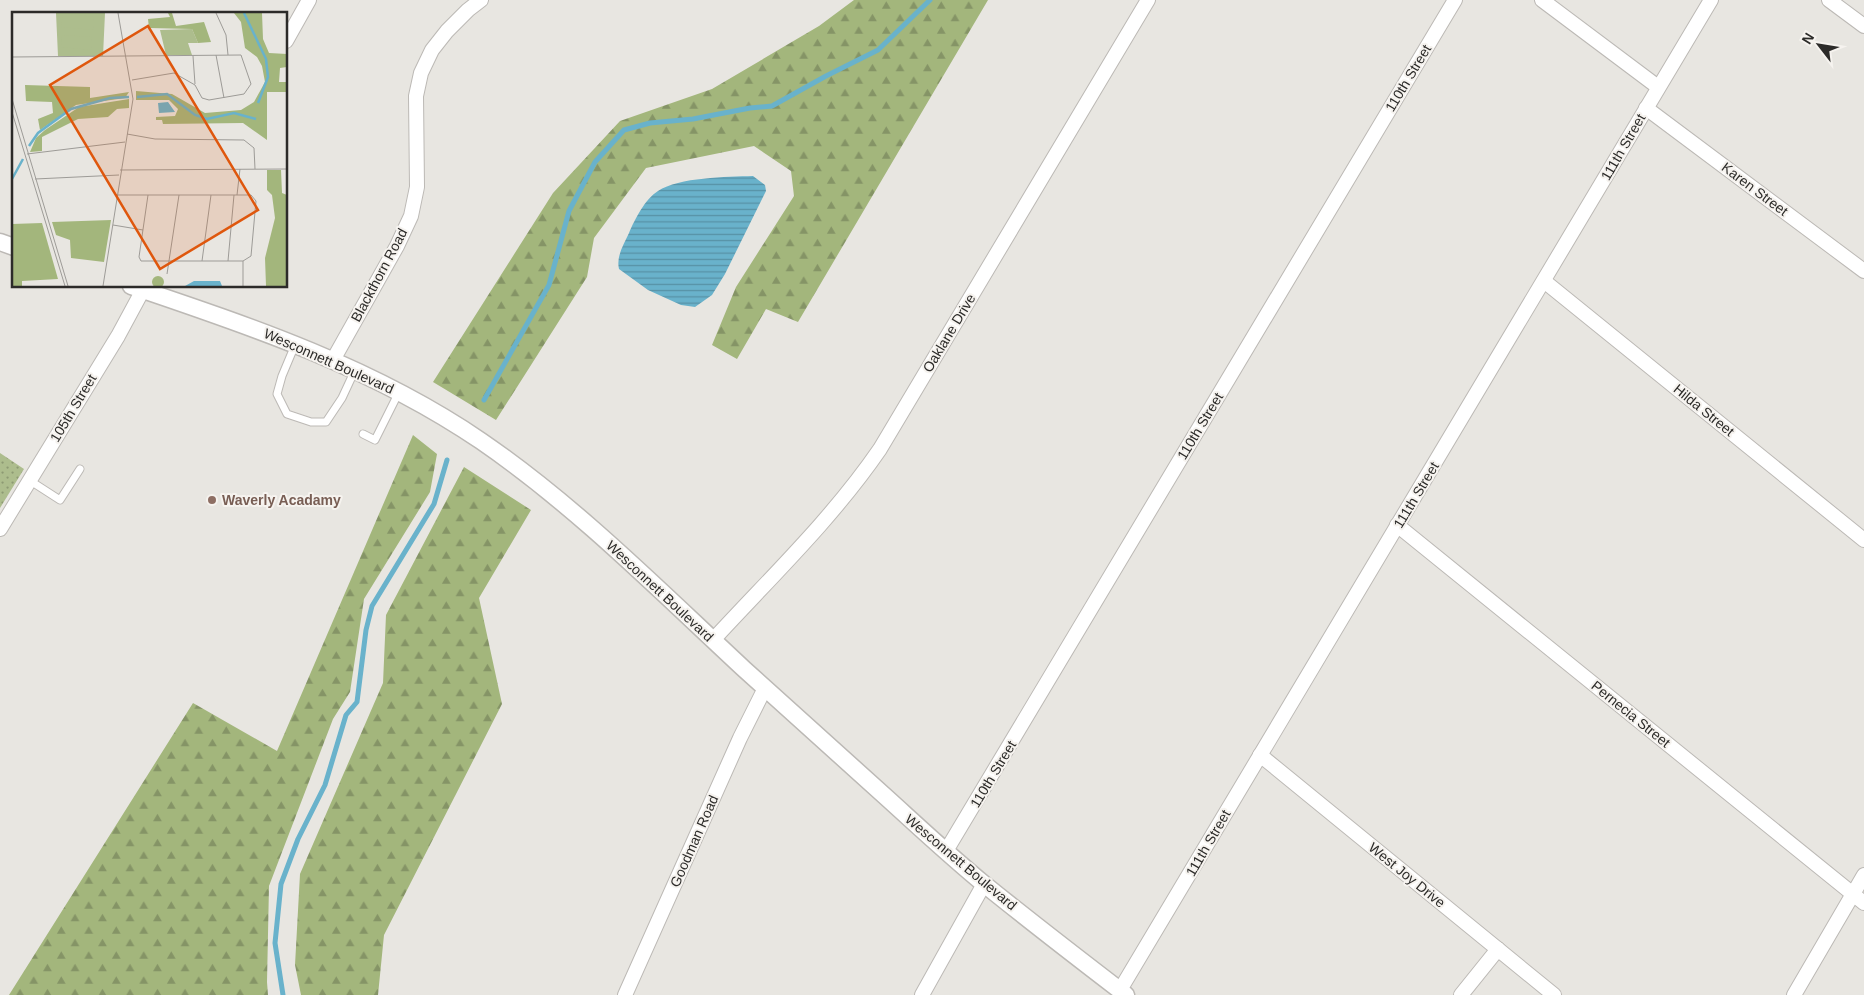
<svg xmlns="http://www.w3.org/2000/svg" width="1864" height="995" font-family="Arial,sans-serif">
  <defs>
    <pattern id="grass-dots" width="8" height="8" patternUnits="userSpaceOnUse" patternTransform="scale(1.25)"><rect width="8" height="8" fill="#adbd8d"/><path d="M2 2h.1M6 6h.1" fill="none" stroke="#8d9a73" stroke-width="1.8" stroke-linecap="round"/></pattern>
    <pattern id="forest-firs" width="22" height="20" patternUnits="userSpaceOnUse" patternTransform="scale(1.25)"><rect width="22" height="20" fill="#a3b67c"/><path d="M5 1l3.5 6h-7zM16 11l3.5 6h-7z" fill="#859466"/></pattern>
    <pattern id="water-rules" width="6" height="5" patternUnits="userSpaceOnUse" patternTransform="scale(1.25)"><rect width="6" height="5" fill="#69b2cb"/><path d="M0 2.5h6" fill="none" stroke="#5791a5"/></pattern>
  </defs>
  <rect width="100%" height="100%" fill="#e8e6e1"/>
  <!-- grass -->
  <polygon fill="url(#grass-dots)" points="0,453 24,469 0,508"/>
  <!-- forest -->
  <g fill="url(#forest-firs)">
    <polygon points="854,0 988,0 798,322 766,309 737,359 712,345 736,287 794,196 791,171 754,146 646,168 594,238 587,277 496,420 433,382 553,193 620,121 712,89 819,26"/>
    <polygon points="413,435 437,454 430,492 364,599 350,692 333,719 269,886 267,982 268,995 9,995 193,703 277,751"/>
    <polygon points="464,467 531,510 479,598 502,704 384,935 378,995 301,995 295,965 300,874 383,683 386,615"/>
  </g>
  <!-- water -->
  <path fill="url(#water-rules)" d="M753,176L765,185L766,191L725,274L712,295L695,307L681,305L648,290L619,269C616,256 624,244 629,233C635,219 645,199 658,191C679,177 727,177 753,176Z"/>
  <g fill="none" stroke-linecap="round" stroke-linejoin="round">
    <!-- stream -->
    <g stroke="#69b2cb" stroke-width="5">
      <polyline points="484,400 549,285 569,211 595,162 624,130 650,123 693,119 750,108 772,106 826,76 878,50 930,0"/>
      <polyline points="283,995 275,943 281,884 298,839 325,785 346,715 357,702 366,630 372,606 434,504 447,460"/>
    </g>
    <!-- service casing -->
    <g stroke="#bcb9b5" stroke-width="9">
      <g id="service">
        <polyline points="295,345 282,376 277,394 287,414 311,422 326,422 342,398 355,370"/>
        <polyline points="363,434 375,440 399,392"/>
        <polyline points="29,480 60,500 80,469"/>
      </g>
    </g>
    <!-- minor casing -->
    <g stroke="#bcb9b5" stroke-width="16">
      <g id="minor">
        <polyline points="1542,0 1658,87"/>
        <polyline points="1829,0 1864,26"/>
        <polyline points="286,41 309,0"/>
        <polyline points="1646,108 1864,271"/>
        <polyline points="1544,281 1864,540"/>
        <polyline points="333,360 397,246 411,216 417,187 416,96 421,73 432,50 447,31 468,10 481,0"/>
        <polyline points="1397,525 1864,903"/>
        <polyline points="0,529 118,336 145,286"/>
        <path d="M713,640C770,578 832,519 880,449L1148,0"/>
        <polyline points="1260,755 1554,995"/>
        <polyline points="946,851 1455,0"/>
        <polyline points="1120,990 1711,0"/>
        <polyline points="625,995 740,738 765,688"/>
        <polyline points="922,995 984,884"/>
        <polyline points="1461,995 1498,949"/>
        <polyline points="1794,995 1864,875"/>
      </g>
    </g>
    <!-- tertiary casing -->
    <g stroke="#bcb9b5" stroke-width="19">
      <g id="tertiary">
        <polyline points="0,242 14,247"/>
        <path d="M131,286C253,327 374,368 481,441C577,507 659,590 744,669C791,712 839,755 887,798C919,827 951,857 984,884C1031,922 1079,959 1126,995"/>
      </g>
    </g>
    <!-- service -->
    <use href="#service" stroke="#fff" stroke-width="7"/>
    <!-- minor -->
    <use href="#minor" stroke="#fff" stroke-width="14"/>
    <!-- tertiary -->
    <use href="#tertiary" stroke="#fff" stroke-width="16"/>
  </g>
  <!-- markers -->
  <circle fill="#8d6e63" stroke="#f6f3ef" stroke-width="2" cx="212" cy="500" r="5"/>
  <g text-anchor="middle" dominant-baseline="central" stroke-width="4" stroke-linejoin="round" paint-order="stroke">
    <!-- street labels -->
    <g font-size="14" fill="#2c2b29" stroke="#f6f3ef">
      <text transform="translate(1408 78) rotate(-59)">110th Street</text>
      <text transform="translate(1623 147) rotate(-60)">111th Street</text>
      <text transform="translate(1755 189) rotate(37)">Karen Street</text>
      <text transform="translate(379 275) rotate(-62)">Blackthorn Road</text>
      <text transform="translate(949 333) rotate(-59)">Oaklane Drive</text>
      <text transform="translate(329 361) rotate(24)">Wesconnett Boulevard</text>
      <text transform="translate(73 408) rotate(-59)">105th Street</text>
      <text transform="translate(1704 410) rotate(39)">Hilda Street</text>
      <text transform="translate(1200 426) rotate(-59)">110th Street</text>
      <text transform="translate(1416 495) rotate(-59)">111th Street</text>
      <text transform="translate(660 591) rotate(43)">Wesconnett Boulevard</text>
      <text transform="translate(1631 714) rotate(39)">Pernecia Street</text>
      <text transform="translate(993 774) rotate(-59)">110th Street</text>
      <text transform="translate(694 841) rotate(-66)">Goodman Road</text>
      <text transform="translate(1208 843) rotate(-60)">111th Street</text>
      <text transform="translate(961 862) rotate(40)">Wesconnett Boulevard</text>
      <text transform="translate(1407 875) rotate(39)">West Joy Drive</text>
    </g>
    <!-- education labels -->
    <g font-size="14" font-weight="bold" fill="#785e54" stroke="#f6f3ef" text-anchor="start">
      <text x="222" y="500">Waverly Acadamy</text>
    </g>
  </g>
  <!-- overview -->
  <g transform="translate(12 12)">
    <rect width="275" height="275" fill="#e8e6e1"/>
    <path d="M44,1H93L91,44H46ZM180,17L186,31H176L180,43H154L148,18Z" fill="#adbd8d"/>
    <path d="M156,1H160L164,14L192,10L199,30L186,31L180,17L137,16L136,7L158,5ZM222,1H250L251,27L257,41L275,42V55L268,56L267,70H275V80H255V128L231,111L151,112L150,108H144V105L163,104L166,97L157,88H124V79L160,82L193,101L229,98L242,90L253,70L250,54L245,45L233,36L229,10ZM13,73L78,75V86L117,80L113,86L64,93L28,118L26,107L41,101L40,90L14,89ZM117,87V96L105,97L96,105L66,107L30,125V139L18,140L24,126L33,118L67,95ZM255,158H269L270,181L275,183V274H254L253,246L263,206L260,183L255,178ZM99,208L92,250L59,246L58,228L44,223L40,210ZM30,211L46,267L10,269V274H0V212ZM140 270a6 6 0 1 1 12 0a6 6 0 1 1-12 0Z" fill="#a3b67c"/>
    <path d="M51,1L82,5L81,18L49,15ZM50,23L80,25L79,38L49,35Z" fill="#adbd8d"/>
    <path d="M156,90L163,100L147,101L146,91ZM182,269H208L210,274H173Z" fill="#69b2cb"/>
    <path fill="none" stroke="#69b2cb" stroke-width="2.5" d="M232,1L254,47L256,65L246,91M125,85L155,82L183,103L195,107L222,101L244,107M17,134L26,121L59,97L98,86L117,85M0,167L11,147"/>
    <path fill="none" stroke="#9d9b97" stroke-width="1" d="M204,1L214,23L216,43M204,43L212,86M181,44L183,72M0,45L229,43L239,72L232,82L197,88L190,86L183,73L162,61L120,68M0,87L56,274M0,100L53,274M115,122L143,127L232,128L242,136L243,157M15,142L113,130M108,158L275,157M23,167L107,163M104,183H239L244,189L239,244L231,249H129L127,245L136,183M225,183L228,157M101,213L131,218M190,249L199,183M216,249L222,183M155,262L167,183M91,274L121,87L106,1M231,274V249"/>
    <path fill="#df570d" fill-opacity="0.15" stroke="#df570d" stroke-width="2.5" d="M136,14L246,198L148,257L38,73Z"/>
    <rect width="275" height="275" fill="none" stroke="#2c2b29" stroke-width="2.5"/>
  </g>
  <!-- north arrow -->
  <g transform="translate(1819 45) rotate(301)" stroke="#f6f3ef" stroke-width="4" paint-order="stroke">
  <path d="M0-4L9 19L0 12L-9 19Z" fill="#2c2b29"/>
  <text y="-8" font-size="14" font-weight="bold" text-anchor="middle" fill="#2c2b29">N</text>
  </g>
</svg>
